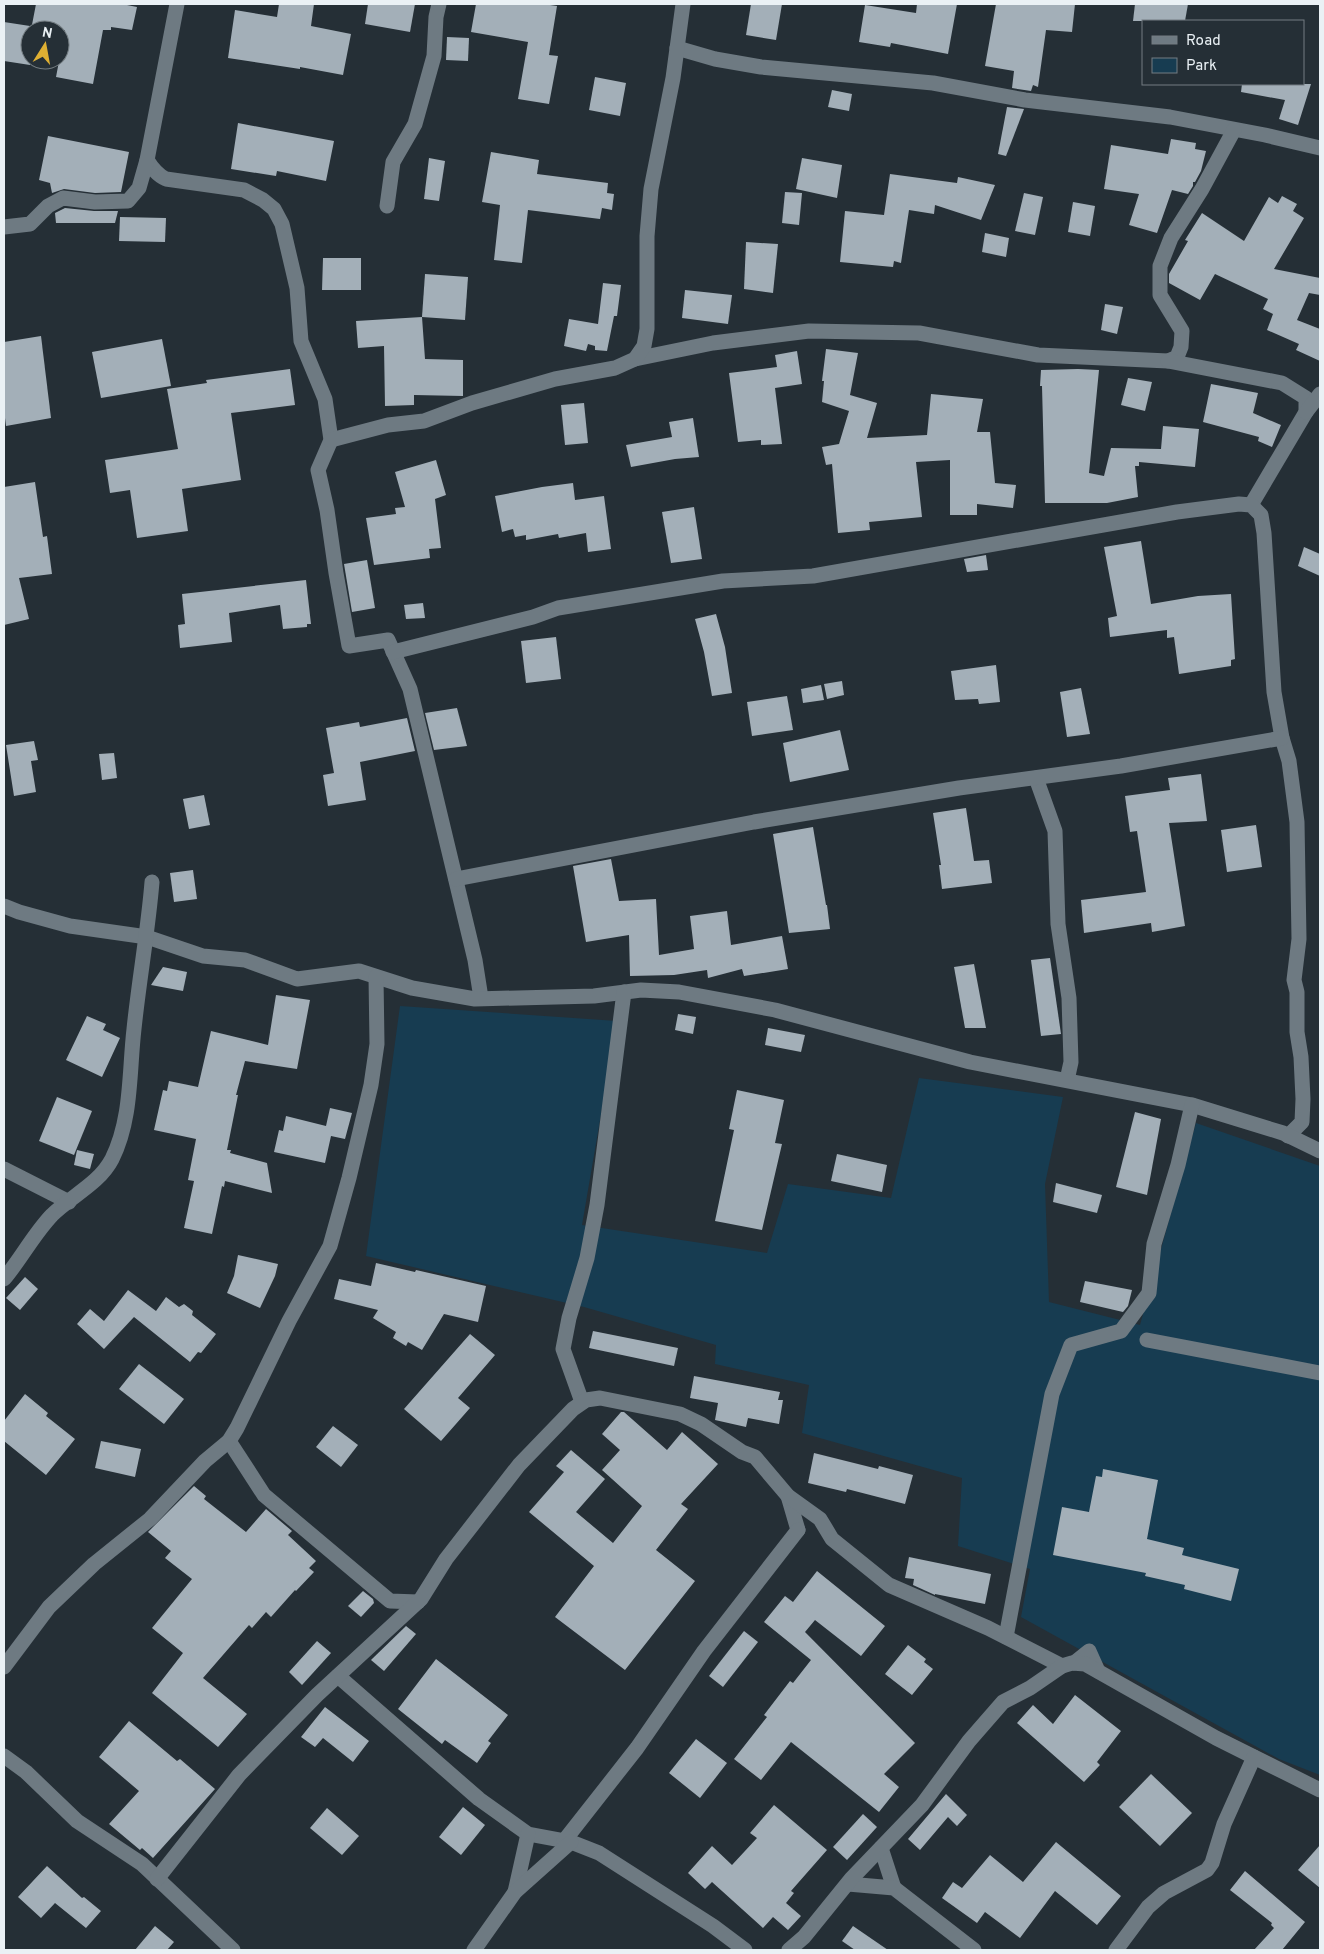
<svg xmlns="http://www.w3.org/2000/svg" width="1324" height="1954" font-family="Overpass,sans-serif">
  <rect width="100%" height="100%" fill="#252f36"/>
  <!-- green -->
  <polygon fill="#173c51" points="400,1006 617,1021 582,1225 767,1253 788,1184 891,1198 919,1078 1063,1097 1045,1184 1049,1302 1140,1325 1196,1123 1320,1166 1320,1775 1279,1759 1021,1617 1030,1569 958,1546 962,1478 802,1433 809,1385 715,1364 716,1345 584,1307 366,1256"/>
  <!-- building -->
  <g fill="#a3afb8">
    <polygon points="36,4 122,4 137,7 132,30 111,27 111,30 103,30 93,84 56,77 65,30 31,30"/>
    <polygon points="279,4 314,4 311,26 351,34 343,75 300,67 300,69 228,58 235,10 277,17"/>
    <polygon points="368,4 415,4 410,32 365,24"/>
    <polygon points="476,4 543,4 557,6 549,55 558,56 549,104 518,99 528,42 471,32"/>
    <polygon points="751,4 782,4 776,40 746,35"/>
    <polygon points="917,4 957,4 948,54 891,43 890,47 859,42 865,5 916,13"/>
    <polygon points="996,4 1075,4 1072,32 1046,30 1038,87 1033,85 1031,91 1012,88 1014,71 985,66"/>
    <polygon points="1135,4 1188,4 1185,21 1133,21"/>
    <polygon points="4,22 30,26 30,65 4,61"/>
    <polygon points="447,37 469,38 468,61 446,60"/>
    <polygon points="595,77 626,83 620,116 589,110"/>
    <polygon points="1242,84 1311,84 1298,125 1279,119 1285,100 1241,92"/>
    <polygon points="832,90 852,94 849,111 828,107"/>
    <polygon points="1007,107 1024,109 1006,156 998,154"/>
    <polygon points="238,123 334,141 326,181 277,171 276,176 231,169"/>
    <polygon points="48,136 129,152 121,192 95,193 64,189 52,193 50,183 39,180"/>
    <polygon points="1171,139 1196,143 1195,149 1206,151 1201,171 1195,182 1193,182 1193,186 1188,194 1172,190 1157,233 1129,225 1139,194 1104,189 1111,145 1168,154"/>
    <polygon points="491,152 539,160 537,174 608,183 607,193 614,194 612,210 602,208 600,219 528,210 522,263 494,260 500,205 482,202"/>
    <polygon points="429,158 445,161 439,201 424,199"/>
    <polygon points="802,158 842,165 837,198 796,189"/>
    <polygon points="890,174 957,183 958,177 995,185 981,220 935,205 934,214 909,210 901,263 894,261 893,267 840,262 845,211 884,215"/>
    <polygon points="785,192 802,193 799,225 782,223"/>
    <polygon points="1024,193 1043,197 1035,235 1015,231"/>
    <polygon points="1282,196 1297,204 1293,211 1304,218 1274,269 1320,278 1320,295 1309,293 1297,320 1320,329 1320,361 1296,350 1299,344 1267,330 1273,314 1263,309 1268,299 1215,274 1200,300 1169,283 1169,274 1188,241 1185,240 1202,213 1244,241 1269,197 1278,203"/>
    <polygon points="1073,202 1095,206 1090,236 1068,232"/>
    <polygon points="65,208 94,211 118,211 115,223 56,223 55,213"/>
    <polygon points="120,217 166,218 165,242 119,241"/>
    <polygon points="985,233 1009,238 1006,257 982,252"/>
    <polygon points="746,242 778,244 773,293 744,289"/>
    <polygon points="323,258 361,258 361,290 322,290"/>
    <polygon points="425,274 468,277 465,320 422,317"/>
    <polygon points="603,283 621,285 617,316 614,316 607,351 595,350 595,346 588,344 586,351 564,346 569,319 598,324"/>
    <polygon points="685,290 732,295 728,324 682,318"/>
    <polygon points="1105,304 1123,307 1117,334 1101,330"/>
    <polygon points="422,317 425,359 463,360 463,396 414,395 414,405 385,406 384,346 358,348 356,321"/>
    <polygon points="41,336 51,418 6,426 4,410 4,342"/>
    <polygon points="162,339 171,386 101,398 92,352"/>
    <polygon points="826,349 858,353 850,395 877,403 867,438 927,435 931,394 983,399 977,432 990,432 995,483 1016,485 1013,508 977,504 977,515 950,515 950,460 916,462 922,517 869,522 870,530 838,533 832,464 826,465 822,447 839,444 849,411 822,402 824,381 822,381"/>
    <polygon points="797,351 802,384 775,388 782,444 761,445 761,440 738,442 729,373 777,367 775,355"/>
    <polygon points="290,369 295,405 231,413 241,480 182,489 188,531 137,538 130,490 110,493 105,460 178,449 167,389 207,383 206,380"/>
    <polygon points="1078,369 1099,370 1089,473 1104,476 1111,448 1161,449 1163,426 1199,429 1195,467 1139,462 1139,466 1135,466 1138,497 1107,503 1045,503 1042,386 1040,386 1041,370"/>
    <polygon points="1128,378 1152,382 1145,411 1121,405"/>
    <polygon points="1211,384 1258,393 1253,413 1281,425 1272,447 1258,441 1259,437 1203,422"/>
    <polygon points="584,403 588,443 565,445 561,405"/>
    <polygon points="693,418 699,457 675,459 631,467 626,445 672,437 669,422"/>
    <polygon points="436,460 446,495 435,499 441,548 429,549 430,558 374,565 366,518 396,514 395,508 405,507 395,472"/>
    <polygon points="35,482 43,537 47,536 52,574 19,578 29,619 4,625 4,487"/>
    <polygon points="573,483 575,500 604,496 611,549 588,552 586,533 559,538 558,534 526,540 526,535 515,537 513,529 502,532 495,496 542,487"/>
    <polygon points="694,507 702,559 671,563 662,512"/>
    <polygon points="1141,541 1151,604 1198,596 1231,594 1235,659 1231,660 1231,666 1179,674 1174,637 1167,638 1167,630 1110,637 1108,618 1117,616 1104,547"/>
    <polygon points="1304,547 1320,554 1320,576 1298,566"/>
    <polygon points="986,555 988,570 967,572 964,559"/>
    <polygon points="367,560 375,608 352,612 344,564"/>
    <polygon points="306,580 311,624 307,624 307,627 283,629 280,605 229,613 232,642 180,648 178,625 185,624 182,594"/>
    <polygon points="423,603 425,618 406,619 404,605"/>
    <polygon points="716,614 725,647 732,693 712,696 704,652 695,619"/>
    <polygon points="556,637 561,679 526,683 521,641"/>
    <polygon points="996,665 1000,702 979,704 978,699 955,700 951,671"/>
    <polygon points="842,681 844,695 827,699 824,684"/>
    <polygon points="821,685 824,700 803,703 801,689"/>
    <polygon points="1081,688 1090,734 1067,737 1060,692"/>
    <polygon points="787,696 793,730 752,736 747,702"/>
    <polygon points="457,708 467,746 434,750 425,713"/>
    <polygon points="407,718 415,751 360,762 366,800 328,806 323,775 334,773 326,728 359,722 360,727"/>
    <polygon points="840,730 849,770 790,782 783,743"/>
    <polygon points="34,741 38,760 31,761 36,792 14,796 6,745"/>
    <polygon points="114,753 117,778 102,780 99,754"/>
    <polygon points="1201,774 1207,821 1169,823 1185,926 1152,932 1151,923 1084,933 1081,900 1146,892 1137,831 1130,832 1125,796 1170,790 1168,778"/>
    <polygon points="204,795 210,825 189,829 183,799"/>
    <polygon points="966,808 974,861 989,860 992,883 942,889 939,865 941,865 933,813"/>
    <polygon points="1256,825 1262,867 1227,872 1221,830"/>
    <polygon points="813,827 826,905 827,905 830,929 789,933 773,834"/>
    <polygon points="611,859 619,901 656,899 659,955 694,949 690,916 727,911 731,945 782,936 788,969 744,976 742,969 708,978 707,970 674,975 630,976 629,935 586,942 573,866"/>
    <polygon points="193,870 197,899 174,902 170,873"/>
    <polygon points="1050,958 1061,1034 1041,1036 1031,960"/>
    <polygon points="974,964 986,1028 965,1028 954,967"/>
    <polygon points="163,967 187,972 183,991 151,985"/>
    <polygon points="276,995 310,1000 297,1069 245,1061 236,1095 238,1095 227,1150 231,1150 230,1153 267,1163 272,1193 225,1181 224,1187 222,1186 212,1234 184,1228 194,1181 188,1180 196,1139 154,1130 163,1090 167,1091 169,1081 198,1087 211,1031 268,1045"/>
    <polygon points="678,1014 696,1017 693,1034 675,1030"/>
    <polygon points="87,1016 106,1024 103,1030 120,1038 102,1077 66,1060"/>
    <polygon points="768,1028 805,1035 801,1052 765,1045"/>
    <polygon points="737,1090 784,1100 775,1143 782,1144 762,1230 715,1221 734,1130 729,1129"/>
    <polygon points="57,1097 92,1111 74,1155 39,1141"/>
    <polygon points="330,1108 352,1113 345,1139 331,1136 325,1163 274,1152 279,1130 283,1131 286,1116 326,1126"/>
    <polygon points="1135,1112 1161,1119 1147,1195 1116,1187"/>
    <polygon points="77,1150 94,1154 90,1169 74,1165"/>
    <polygon points="837,1154 887,1165 882,1192 831,1181"/>
    <polygon points="1056,1183 1102,1195 1097,1213 1053,1202"/>
    <polygon points="238,1255 278,1264 275,1276 260,1308 227,1293 234,1276"/>
    <polygon points="376,1263 415,1272 416,1270 486,1286 478,1322 444,1314 422,1350 408,1342 406,1346 393,1338 396,1332 373,1318 378,1310 334,1299 339,1279 371,1286"/>
    <polygon points="25,1277 38,1289 20,1310 6,1298"/>
    <polygon points="1085,1281 1132,1290 1128,1306 1123,1312 1080,1302"/>
    <polygon points="128,1290 156,1311 166,1297 179,1307 184,1304 193,1311 192,1315 216,1334 201,1353 198,1352 190,1362 134,1317 104,1349 77,1324 90,1309 104,1321"/>
    <polygon points="593,1331 678,1348 674,1366 589,1348"/>
    <polygon points="470,1334 495,1355 458,1398 470,1408 441,1441 404,1409"/>
    <polygon points="139,1364 184,1399 164,1424 119,1389"/>
    <polygon points="694,1376 780,1392 778,1400 783,1400 779,1424 748,1418 746,1427 715,1420 718,1403 690,1398"/>
    <polygon points="25,1394 48,1413 46,1416 75,1439 46,1475 4,1441 4,1421"/>
    <polygon points="621,1412 624,1412 667,1450 682,1432 718,1464 681,1504 688,1509 656,1550 695,1581 625,1670 555,1617 594,1566 529,1512 564,1472 556,1466 571,1450 605,1479 576,1512 613,1543 642,1506 602,1470 620,1450 602,1434"/>
    <polygon points="333,1426 358,1445 341,1467 316,1447"/>
    <polygon points="101,1441 141,1449 135,1477 95,1468"/>
    <polygon points="814,1453 878,1469 879,1466 913,1475 905,1504 847,1489 846,1492 808,1483"/>
    <polygon points="1103,1469 1158,1480 1147,1539 1184,1548 1182,1555 1239,1569 1231,1601 1184,1589 1185,1585 1145,1576 1146,1573 1053,1555 1062,1507 1089,1512 1096,1476 1102,1477"/>
    <polygon points="194,1486 206,1496 204,1499 246,1532 266,1509 292,1531 288,1535 316,1561 309,1568 314,1572 296,1591 295,1590 271,1617 266,1612 252,1628 249,1625 203,1678 247,1714 218,1747 152,1693 183,1653 152,1628 192,1579 165,1558 171,1551 148,1532"/>
    <polygon points="909,1557 991,1574 985,1604 935,1594 935,1595 913,1585 914,1579 905,1578"/>
    <polygon points="817,1571 885,1626 861,1656 815,1620 805,1632 915,1743 884,1774 899,1787 879,1812 791,1742 761,1780 734,1759 767,1717 764,1715 790,1681 793,1683 811,1660 764,1622 785,1596 793,1602"/>
    <polygon points="363,1591 373,1599 374,1603 361,1617 348,1606"/>
    <polygon points="406,1626 416,1634 384,1671 371,1660"/>
    <polygon points="744,1631 758,1642 723,1687 709,1676"/>
    <polygon points="317,1641 331,1653 302,1685 289,1672"/>
    <polygon points="908,1645 926,1659 924,1662 933,1669 912,1695 885,1674"/>
    <polygon points="436,1659 508,1715 488,1741 491,1743 477,1763 445,1740 442,1744 398,1709"/>
    <polygon points="1075,1695 1121,1731 1097,1762 1100,1765 1084,1782 1017,1723 1033,1705 1053,1724"/>
    <polygon points="325,1707 369,1741 353,1762 323,1738 315,1747 301,1737"/>
    <polygon points="129,1721 177,1761 180,1759 215,1789 153,1858 142,1848 140,1850 109,1824 139,1791 99,1757"/>
    <polygon points="696,1739 727,1763 700,1798 669,1773"/>
    <polygon points="1151,1774 1192,1813 1160,1846 1119,1807"/>
    <polygon points="946,1794 967,1815 957,1826 948,1817 920,1850 908,1839"/>
    <polygon points="774,1805 827,1850 791,1891 794,1893 786,1903 801,1916 788,1930 773,1917 763,1928 712,1882 705,1889 688,1873 712,1846 732,1865 757,1838 750,1833"/>
    <polygon points="463,1807 485,1825 461,1855 439,1837"/>
    <polygon points="327,1808 359,1836 342,1855 310,1828"/>
    <polygon points="863,1814 877,1827 847,1860 833,1847"/>
    <polygon points="1056,1842 1121,1896 1097,1925 1055,1891 1020,1938 985,1912 977,1923 942,1898 953,1882 962,1888 990,1855 1023,1882"/>
    <polygon points="1320,1845 1320,1888 1298,1870"/>
    <polygon points="47,1866 82,1898 84,1897 101,1911 86,1928 55,1903 41,1918 18,1897"/>
    <polygon points="1245,1871 1305,1922 1282,1950 1254,1950 1274,1928 1271,1925 1272,1923 1230,1890"/>
    <polygon points="155,1926 174,1942 167,1950 135,1950"/>
    <polygon points="853,1926 888,1950 855,1950 842,1941"/>
  </g>
  <g fill="none" stroke-linecap="round" stroke-linejoin="round">
    <!-- minor -->
    <g stroke="#6e7a82" stroke-width="15">
      <polyline points="677,48 715,59 761,67 933,83 1025,100 1170,117 1265,135 1320,148"/>
      <path d="M147,160C152,168 157,175 166,179L244,190L263,200L274,209L282,224L297,288L301,341L325,399L331,440L318,470L327,510L336,573L349,646L388,640L410,689L475,960L481,998"/>
      <polyline points="387,206 393,162 415,124 434,56 436,17 439,4"/>
      <polyline points="4,227 30,224 48,206 63,198 95,202 128,201 139,188 147,160 177,4"/>
      <polyline points="635,359 713,343 809,331 919,333 1038,355 1168,361 1177,357 1181,347 1182,331 1160,295 1160,266 1171,238 1202,189 1234,130"/>
      <polyline points="1168,361 1282,383 1306,398 1306,412 1251,505"/>
      <polyline points="1306,412 1320,394"/>
      <polyline points="331,440 388,425 424,421 472,403 555,379 615,368 635,359 644,346 647,329 647,236 651,189 673,78 683,4"/>
      <polyline points="393,652 533,617 558,608 723,581 813,576 1177,512 1239,504 1251,505 1261,515 1264,533 1274,692 1282,738 1289,761 1297,822 1299,939 1294,980 1297,992 1297,1032 1301,1057 1303,1099 1302,1122 1288,1136"/>
      <polyline points="1036,778 1055,831 1058,924 1069,998 1071,1062 1067,1080"/>
      <polyline points="456,879 754,822 959,788 1121,766 1282,738"/>
      <polyline points="4,906 19,912 70,926 147,937 203,956 245,960 297,979 359,971 412,988 475,999 594,996 641,990 679,992 775,1010 970,1062 1192,1105 1283,1133 1320,1151"/>
      <polyline points="4,1169 69,1202"/>
      <path d="M4,1279C21,1259 33,1235 52,1215C71,1196 99,1184 112,1159C132,1119 129,1072 134,1029C139,980 148,931 152,882"/>
      <polyline points="1147,1340 1320,1373"/>
      <polyline points="582,1402 563,1349 569,1318 587,1258 597,1205 624,992"/>
      <polyline points="229,1441 264,1495 390,1601 418,1602"/>
      <polyline points="788,1496 798,1530"/>
      <polyline points="1006,1637 1052,1394 1071,1345 1121,1331 1149,1293 1154,1244 1178,1165 1192,1105"/>
      <polyline points="1074,1663 1089,1651 1098,1671"/>
      <polyline points="4,1667 49,1607 94,1564 150,1519 205,1461 229,1441 237,1428 289,1321 330,1246 349,1178 371,1085 377,1044 376,977"/>
      <polyline points="338,1676 479,1799 528,1834 571,1842 599,1853 713,1926 745,1950"/>
      <polyline points="4,1756 26,1772 77,1821 142,1864 233,1950"/>
      <polyline points="564,1841 637,1748 704,1651 798,1530"/>
      <polyline points="881,1848 894,1888"/>
      <polyline points="157,1879 239,1775 317,1695 421,1599 446,1559 519,1465 573,1409 586,1400 600,1398 680,1414 701,1424 742,1452 755,1457 788,1496 820,1519 832,1539 889,1585 988,1628 1062,1666"/>
      <polyline points="848,1884 894,1888 974,1950"/>
      <polyline points="515,1892 528,1834"/>
      <polyline points="474,1950 515,1892 571,1842"/>
      <polyline points="789,1950 804,1937 851,1879 922,1805 969,1741 1003,1702 1030,1688 1062,1666 1072,1663 1085,1664 1216,1738 1320,1790"/>
      <polyline points="1116,1950 1148,1907 1164,1893 1207,1870 1212,1863 1224,1824 1254,1757"/>
    </g>
  </g>
  <!-- border -->
  <rect width="1324" height="1954" fill="none" stroke="#eaf1f5" stroke-width="10"/>
  <!-- legend -->
  <rect x="1142" y="20" width="162" height="65" fill="#252f36" stroke="#747d82"/>
  <rect x="1152" y="36" width="25" height="8" fill="#6e7a82" stroke="#747d82"/>
  <text x="1186" y="45" font-size="15" fill="#eaf1f5">Road</text>
  <rect x="1152" y="58" width="25" height="15" fill="#173c51" stroke="#747d82"/>
  <text x="1186" y="70" font-size="15" fill="#eaf1f5">Park</text>
  <!-- north arrow -->
  <g transform="translate(45 45) rotate(11)"><circle r="24" fill="#252f36" stroke="#747d82"/>
  <path d="M0-4L9 19L0 12L-9 19Z" fill="#dfb033"/>
  <text y="-8" font-size="14" font-weight="bold" text-anchor="middle" fill="#eaf1f5">N</text>
  </g>
</svg>
